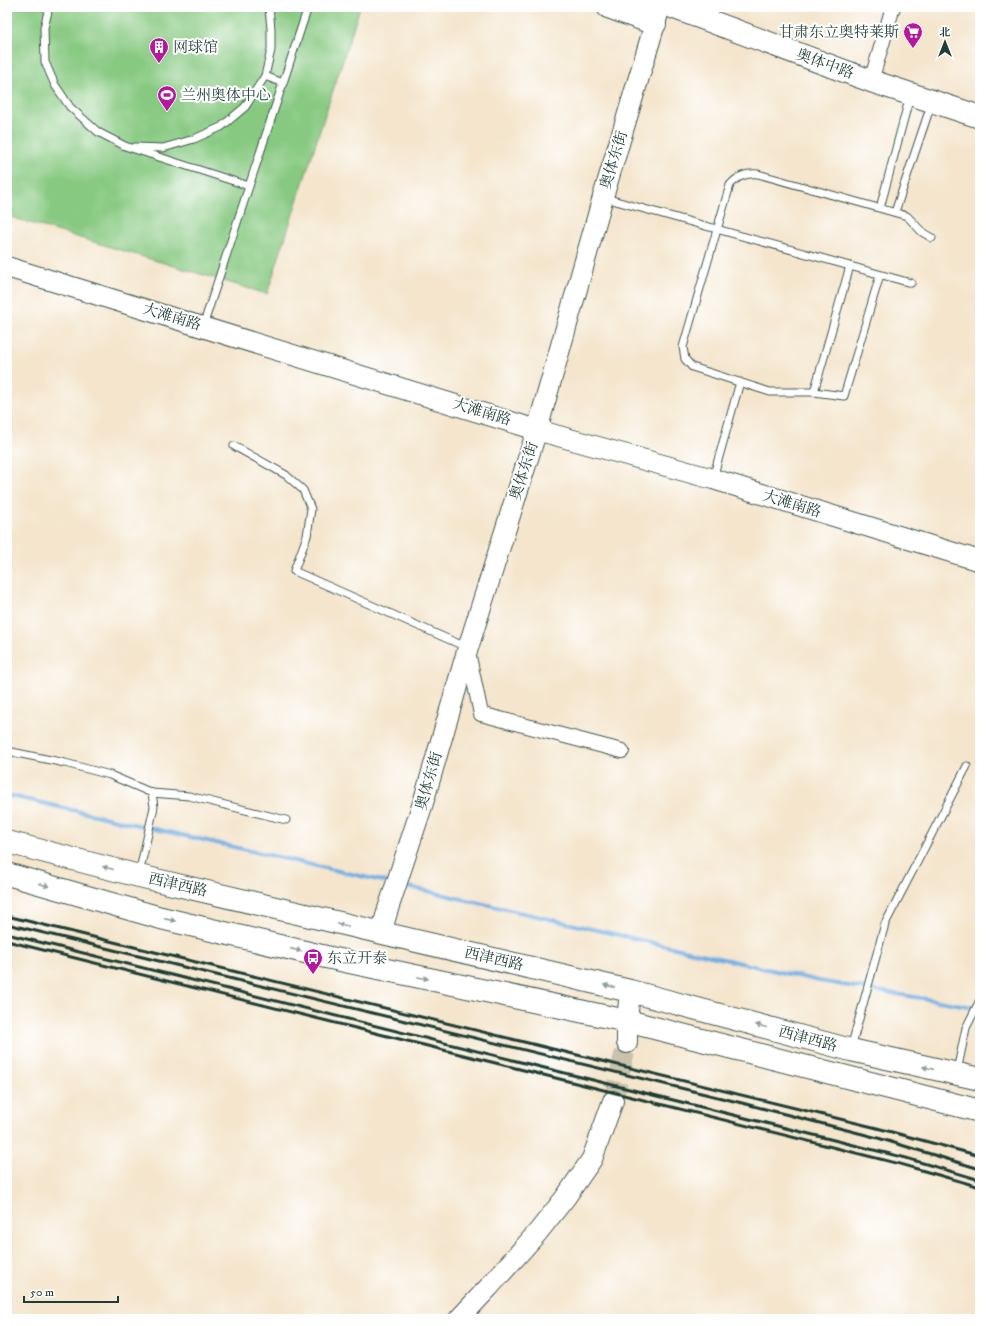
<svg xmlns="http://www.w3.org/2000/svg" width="987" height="1326" font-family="'IM FELL DW Pica','Noto Serif SC',serif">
  <rect width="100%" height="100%" fill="#fff"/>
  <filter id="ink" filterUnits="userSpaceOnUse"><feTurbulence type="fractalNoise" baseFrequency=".025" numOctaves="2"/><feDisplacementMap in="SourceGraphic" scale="8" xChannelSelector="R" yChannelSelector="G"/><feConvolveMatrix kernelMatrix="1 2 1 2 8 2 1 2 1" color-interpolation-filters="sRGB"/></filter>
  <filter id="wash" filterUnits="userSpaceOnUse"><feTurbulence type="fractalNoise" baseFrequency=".012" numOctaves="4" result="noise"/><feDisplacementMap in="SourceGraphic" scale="16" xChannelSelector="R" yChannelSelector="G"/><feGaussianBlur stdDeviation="0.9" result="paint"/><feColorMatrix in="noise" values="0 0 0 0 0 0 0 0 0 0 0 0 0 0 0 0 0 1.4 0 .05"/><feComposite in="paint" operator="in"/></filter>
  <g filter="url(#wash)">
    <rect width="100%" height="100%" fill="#f4e5cc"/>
    <!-- green -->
    <polygon fill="#87c981" stroke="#53835a" points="7,7 360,7 267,294 7,216"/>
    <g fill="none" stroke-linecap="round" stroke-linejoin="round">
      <!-- stream -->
      <g stroke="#72aee4" stroke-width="4">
        <polyline points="7,795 391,883"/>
        <polyline points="401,885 819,981 980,1008"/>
      </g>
    </g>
  </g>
  <g filter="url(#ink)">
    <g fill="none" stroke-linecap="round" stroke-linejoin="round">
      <!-- secondary-tunnel -->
      <polyline stroke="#c9c3ae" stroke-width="20" stroke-dasharray="20 10" stroke-linecap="butt" points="613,1101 627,1043"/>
      <!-- lane casing -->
      <g stroke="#3f564b" stroke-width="9">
        <g id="lane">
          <polyline points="49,7 44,28 45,62 55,85 70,107 98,132 125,146 249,186"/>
          <polyline points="265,76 283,83"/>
          <polyline points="135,147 163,148 194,139 221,127 245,107 265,76 271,50 271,29 269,7"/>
          <polyline points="605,198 911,283"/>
          <polyline points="880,208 910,96"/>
          <polyline points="895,212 932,102"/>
          <path d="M880,275L844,396L814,392H770L692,367L685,359L683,347L730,185C738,176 746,173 758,174L907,216L922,232L932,238"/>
          <polyline points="203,326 308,7"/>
          <polyline points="814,392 850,266"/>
          <polyline points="234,446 286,475 303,490 311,509 307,536 294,571 466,647"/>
          <polyline points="713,478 740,382"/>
          <polyline points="7,751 65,763 110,775 152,793 154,807 139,874"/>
          <polyline points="152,793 189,796 286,820"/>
          <polyline points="851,1048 885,924 967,766"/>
          <polyline points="957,1071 966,1028 980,1000"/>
        </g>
      </g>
      <!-- street casing -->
      <g stroke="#3f564b" stroke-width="16">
        <g id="street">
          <polyline points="871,81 893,7"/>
          <polyline points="468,652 481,714 622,751"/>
        </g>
      </g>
      <!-- secondary casing -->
      <g stroke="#3f564b" stroke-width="22">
        <g id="secondary">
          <polyline points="7,267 537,430 713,479 980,561"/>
          <polyline points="381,933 388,909 423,803 468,648 537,430 603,197 660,7"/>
          <polyline points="627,1043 627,1021 630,991"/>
          <polyline points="459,1319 489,1287 538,1232 565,1198 592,1159 613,1101"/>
        </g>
      </g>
      <!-- primary casing -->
      <g stroke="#3f564b" stroke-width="24">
        <g id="primary">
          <polyline points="608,7 655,24"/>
          <polyline points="672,7 871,81 980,117"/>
          <polyline points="7,842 139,876 630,991 851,1050 980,1079"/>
          <polyline points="7,874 161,918 326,957 627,1021 980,1111"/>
        </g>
      </g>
      <!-- lane -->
      <use href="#lane" stroke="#fff" stroke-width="7"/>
      <!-- street -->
      <use href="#street" stroke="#fff" stroke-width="14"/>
      <!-- secondary -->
      <use href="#secondary" stroke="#fff" stroke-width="20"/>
      <!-- primary -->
      <use href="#primary" stroke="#fff" stroke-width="22"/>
      <!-- rail -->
      <g stroke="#1f3d34" stroke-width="3">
        <polyline points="7,916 877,1128 980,1156"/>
        <polyline points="7,924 742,1103 878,1138 980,1169"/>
        <polyline points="7,934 906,1158 980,1180"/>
        <polyline points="7,941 900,1164 980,1187"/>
      </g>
    </g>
    <!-- one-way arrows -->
    <defs><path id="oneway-solid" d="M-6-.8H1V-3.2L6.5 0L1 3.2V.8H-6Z"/></defs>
    <g fill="#8f9e9a">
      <use href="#oneway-solid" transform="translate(108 868) rotate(-165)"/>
      <use href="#oneway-solid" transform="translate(44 885) rotate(16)"/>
      <use href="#oneway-solid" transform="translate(170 920) rotate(13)"/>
      <use href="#oneway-solid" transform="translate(343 925) rotate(-167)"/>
      <use href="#oneway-solid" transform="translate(296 950) rotate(13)"/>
      <use href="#oneway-solid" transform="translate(423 978) rotate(12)"/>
      <use href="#oneway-solid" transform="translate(609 986) rotate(-167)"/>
      <use href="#oneway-solid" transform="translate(761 1026) rotate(-165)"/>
      <use href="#oneway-solid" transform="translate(928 1068) rotate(-167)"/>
    </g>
  </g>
  <!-- icons -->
  <defs>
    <g id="supermarket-pin" transform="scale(1)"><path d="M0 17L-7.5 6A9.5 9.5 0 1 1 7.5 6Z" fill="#b5179e" stroke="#fff"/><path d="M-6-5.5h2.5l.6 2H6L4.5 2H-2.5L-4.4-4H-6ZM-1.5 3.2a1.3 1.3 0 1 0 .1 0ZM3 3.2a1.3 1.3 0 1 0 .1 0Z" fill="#fff"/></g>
    <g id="building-pin" transform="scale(1)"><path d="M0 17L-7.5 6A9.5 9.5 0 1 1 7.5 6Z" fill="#b5179e" stroke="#fff"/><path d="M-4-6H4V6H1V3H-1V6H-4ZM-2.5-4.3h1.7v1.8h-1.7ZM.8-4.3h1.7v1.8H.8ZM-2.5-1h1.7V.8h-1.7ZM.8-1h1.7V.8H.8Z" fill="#fff"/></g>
    <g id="stadium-pin" transform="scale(1)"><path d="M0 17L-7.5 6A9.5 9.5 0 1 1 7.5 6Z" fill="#b5179e" stroke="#fff"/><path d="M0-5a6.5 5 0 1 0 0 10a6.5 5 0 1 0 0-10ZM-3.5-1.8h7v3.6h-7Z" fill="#fff"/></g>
    <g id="bus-pin" transform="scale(1)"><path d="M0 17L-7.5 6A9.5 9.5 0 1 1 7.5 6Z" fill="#b5179e" stroke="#fff"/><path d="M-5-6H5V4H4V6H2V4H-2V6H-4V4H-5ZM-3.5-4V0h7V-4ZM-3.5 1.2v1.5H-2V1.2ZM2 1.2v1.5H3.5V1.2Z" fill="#fff"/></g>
  </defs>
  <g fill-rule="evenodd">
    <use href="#supermarket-pin" x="913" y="32"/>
    <use href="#building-pin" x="159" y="47"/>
    <use href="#stadium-pin" x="167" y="95"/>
    <use href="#bus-pin" x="313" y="958"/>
  </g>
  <g text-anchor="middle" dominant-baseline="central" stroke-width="4" stroke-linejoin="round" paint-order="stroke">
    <!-- poi labels -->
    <g font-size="15" fill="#1f3d34" stroke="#fff" text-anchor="start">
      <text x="899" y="32" text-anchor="end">甘肃东立奥特莱斯</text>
      <text x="173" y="47">网球馆</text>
      <text x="181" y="95">兰州奥体中心</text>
      <text x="327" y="958">东立开泰</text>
    </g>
    <!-- street labels -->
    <g font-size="15" fill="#1f3d34" stroke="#fff">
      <text transform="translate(825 64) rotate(20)">奥体中路</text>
      <text transform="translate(614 160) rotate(-73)">奥体东街</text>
      <text transform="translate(172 317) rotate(17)">大滩南路</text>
      <text transform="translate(482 412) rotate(17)">大滩南路</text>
      <text transform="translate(524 471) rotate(-72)">奥体东街</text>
      <text transform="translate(792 504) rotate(17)">大滩南路</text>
      <text transform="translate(429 781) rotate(-74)">奥体东街</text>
      <text transform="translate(178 885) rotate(13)">西津西路</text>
      <text transform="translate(494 959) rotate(13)">西津西路</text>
      <text transform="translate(808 1039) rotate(15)">西津西路</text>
    </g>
  </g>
  <!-- margin -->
  <rect width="987" height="1326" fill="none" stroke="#fff" stroke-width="24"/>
  <!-- north arrow -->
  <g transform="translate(945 42)" stroke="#ffffff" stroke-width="3" paint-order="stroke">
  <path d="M0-3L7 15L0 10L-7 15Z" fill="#1f3d34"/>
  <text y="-6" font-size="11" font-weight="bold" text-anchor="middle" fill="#1f3d34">北</text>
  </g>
  <!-- scale -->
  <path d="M24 1296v6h94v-6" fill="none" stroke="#1f3d34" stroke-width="2"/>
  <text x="30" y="1296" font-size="12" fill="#1f3d34" stroke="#ffffff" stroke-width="3" paint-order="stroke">50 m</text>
</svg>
